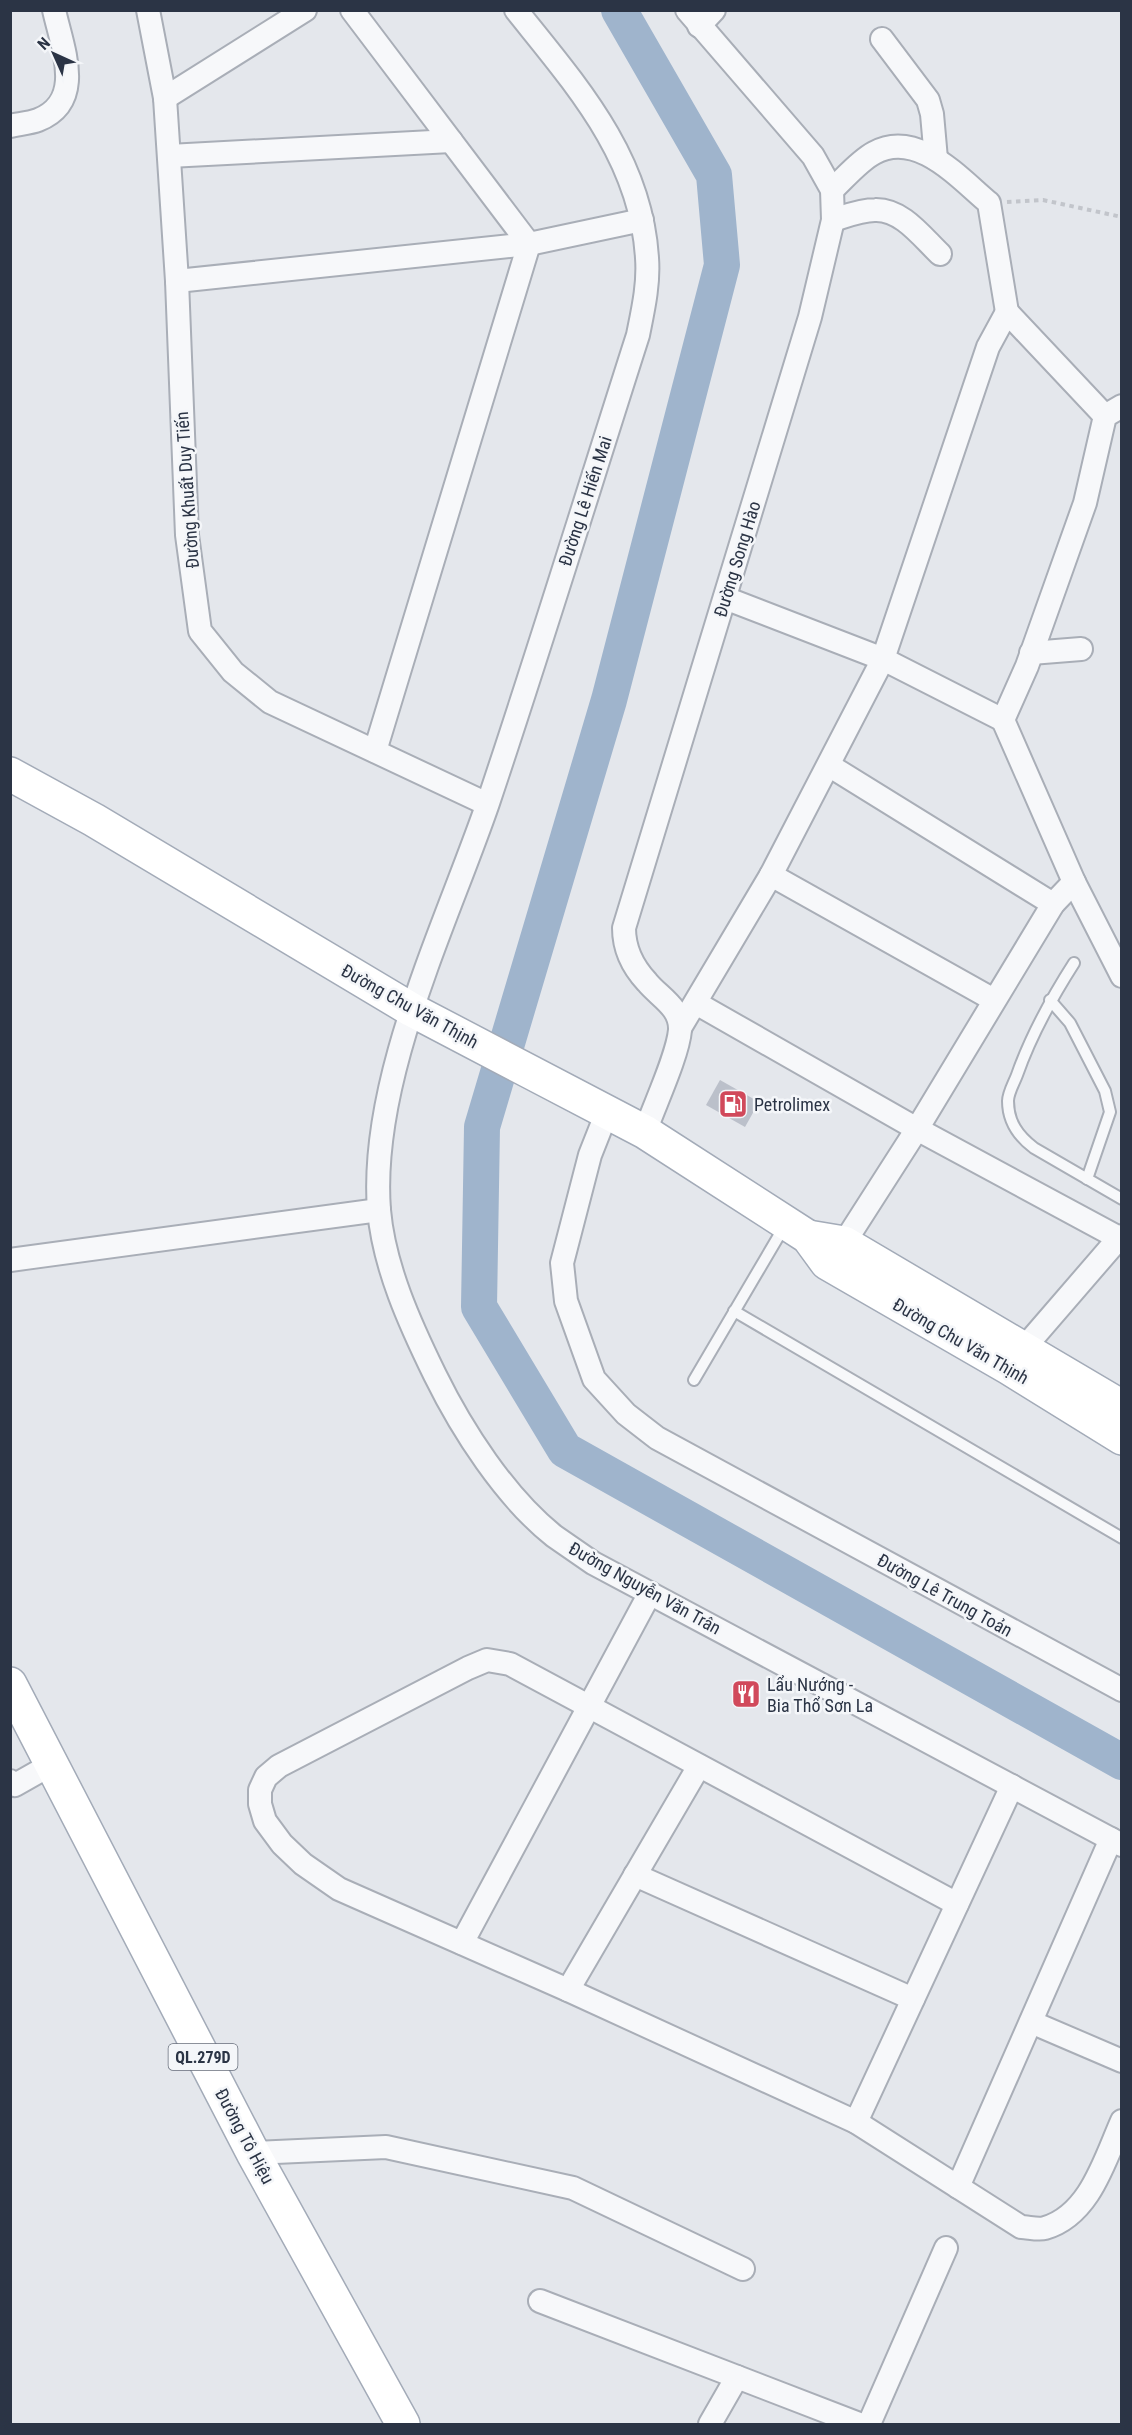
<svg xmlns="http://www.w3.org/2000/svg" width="1132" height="2435" font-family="'Roboto Condensed',sans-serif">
  <rect width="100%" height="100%" fill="#e4e7ec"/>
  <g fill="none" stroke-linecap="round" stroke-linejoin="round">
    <!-- river -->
    <polyline stroke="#9fb4cc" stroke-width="36" points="619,10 714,175 722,265 609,700 482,1127 479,1307 565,1450 1122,1762"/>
  </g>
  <!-- building -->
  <polygon fill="#bbc0ca" points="720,1080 759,1102 745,1127 706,1105"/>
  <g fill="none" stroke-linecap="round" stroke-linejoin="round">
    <!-- service casing -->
    <g stroke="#a9aeb7" stroke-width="14">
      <g id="service">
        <path d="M1074,963C1051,999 1031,1035 1017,1075C1014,1083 1008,1093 1008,1101C1008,1122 1018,1136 1034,1148L1122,1199"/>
        <polyline points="1050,1000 1070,1023 1105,1091 1110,1112 1087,1179"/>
        <polyline points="734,1311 1122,1538"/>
        <polyline points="694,1380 784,1227"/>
      </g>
    </g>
    <!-- minor casing -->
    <g stroke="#a9aeb7" stroke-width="26">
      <g id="minor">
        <polyline points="148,10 165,98 177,281 187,535 200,631 233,672 270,702 487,804"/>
        <polyline points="352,10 529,244 375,751"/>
        <path d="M516,10C576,85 641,157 647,258C649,284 643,310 638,335C588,491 540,648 488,803C446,925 369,1080 379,1210C384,1267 410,1324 435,1375C462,1430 505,1497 554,1536C567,1545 580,1554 593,1563L1122,1845"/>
        <polyline points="699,26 714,10"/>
        <polyline points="882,39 928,100 932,114 936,159"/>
        <polyline points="165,98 305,10"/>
        <path d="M10,126C19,124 30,123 38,120C86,101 62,47 54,10"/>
        <polyline points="169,156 451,141"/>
        <path d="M832,190C845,178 859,161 874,153C917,129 959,178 989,203L1007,312"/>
        <path d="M833,220C846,216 861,210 875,210C902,209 922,237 940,254"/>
        <polyline points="177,281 529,244 642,220"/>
        <polyline points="1122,406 1105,416 1085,503 1027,666 1003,720 1074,882 1122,976"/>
        <polyline points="725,598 883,659 1003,720"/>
        <polyline points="1031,653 1081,649"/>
        <polyline points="830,766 1053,904"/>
        <polyline points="771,875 994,1000"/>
        <polyline points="696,1003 917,1129 1119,1238 1122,1236"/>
        <polyline points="680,1028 771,875 883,659 988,347 1007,312 1105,416"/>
        <polyline points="607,1112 590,1155 562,1263 566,1301 594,1379 626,1414 657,1438 1122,1690"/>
        <path d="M645,1132C654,1106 678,1055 680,1030C681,1007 659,997 647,982C632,966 624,949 624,928L810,317L833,220L832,190L813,156L687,10"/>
        <polyline points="844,1243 917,1129 1053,904 1074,882"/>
        <polyline points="10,1260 379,1210"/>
        <polyline points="1024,1348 1119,1238"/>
        <polyline points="10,1781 15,1785 52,1764"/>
        <polyline points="635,1875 913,1999"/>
        <path d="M957,1904L510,1664L487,1660L468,1668L279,1766L266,1777L260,1790V1804L265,1821L282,1844L303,1864L339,1889L568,1990L856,2122L1021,2227C1028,2227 1038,2230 1045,2228C1090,2215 1105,2159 1122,2121"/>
        <polyline points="462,1943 650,1593"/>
        <polyline points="568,1990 699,1766"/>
        <polyline points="1031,2022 1122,2061"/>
        <polyline points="856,2122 1012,1786"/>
        <polyline points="253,2153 386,2147 573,2188 743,2269"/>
        <polyline points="958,2187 1111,1839"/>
        <polyline points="540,2301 859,2424"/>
        <polyline points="710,2424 737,2377"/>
        <polyline points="869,2424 946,2248"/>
      </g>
    </g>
    <!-- primary casing -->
    <g stroke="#a3abb8" stroke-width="36">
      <g id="primary">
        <polyline points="10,774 94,820 412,1010 645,1132 808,1237 827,1263 1009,1368 1122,1438"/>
        <polyline points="808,1237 844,1243 1122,1407"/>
        <polyline points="10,1684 253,2153 403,2424"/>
      </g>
    </g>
    <!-- path -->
    <polyline stroke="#c2c5cb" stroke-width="4" stroke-dasharray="4.5 4.5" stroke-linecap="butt" points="1007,202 1043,200 1122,217"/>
    <!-- service -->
    <use href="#service" stroke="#f7f8fa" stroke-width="10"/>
    <!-- minor -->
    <use href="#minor" stroke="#f7f8fa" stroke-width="22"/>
    <!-- primary -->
    <use href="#primary" stroke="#fff" stroke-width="33"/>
  </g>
  <!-- icons -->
  <defs>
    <g id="fuel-square" transform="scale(1.5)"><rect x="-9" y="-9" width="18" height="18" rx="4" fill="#d1495b" stroke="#f4f6f9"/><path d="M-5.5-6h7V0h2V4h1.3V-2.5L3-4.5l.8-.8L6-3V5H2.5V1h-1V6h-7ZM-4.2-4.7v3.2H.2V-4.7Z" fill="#fff"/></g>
    <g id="restaurant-square" transform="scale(1.5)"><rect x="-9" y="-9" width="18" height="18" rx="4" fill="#d1495b" stroke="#f4f6f9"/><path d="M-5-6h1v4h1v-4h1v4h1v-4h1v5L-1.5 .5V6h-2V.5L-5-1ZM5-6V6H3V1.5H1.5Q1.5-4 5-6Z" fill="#fff"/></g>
  </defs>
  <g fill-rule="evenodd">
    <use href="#fuel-square" x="733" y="1104"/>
    <use href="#restaurant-square" x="746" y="1694"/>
  </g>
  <g text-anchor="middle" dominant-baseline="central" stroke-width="5" stroke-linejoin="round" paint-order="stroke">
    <!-- shield labels -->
    <rect fill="#f4f6f9" stroke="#676e7b" stroke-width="1.5" x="168.5" y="2044" width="69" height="26" rx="4.5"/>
    <g font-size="16" font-weight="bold" fill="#2b3445">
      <text x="203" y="2057">QL.279D</text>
    </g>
    <!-- street labels -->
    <g font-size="18" fill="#2b3445" stroke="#f4f6f9">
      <text transform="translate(187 490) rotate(-94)">Đường Khuất Duy Tiến</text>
      <text transform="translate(585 501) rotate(-72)">Đường Lê Hiến Mai</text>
      <text transform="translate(737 559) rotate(-73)">Đường Song Hào</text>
      <text transform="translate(410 1006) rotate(29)">Đường Chu Văn Thịnh</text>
      <text transform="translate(961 1341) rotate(30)">Đường Chu Văn Thịnh</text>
      <text transform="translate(645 1588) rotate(29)">Đường Nguyễn Văn Trân</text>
      <text transform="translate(945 1595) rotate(29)">Đường Lê Trung Toản</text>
      <text transform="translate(245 2136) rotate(62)">Đường Tô Hiệu</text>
    </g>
    <!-- poi labels -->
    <g font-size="18" fill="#2b3445" stroke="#f4f6f9" text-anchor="start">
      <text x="754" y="1104">Petrolimex</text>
      <text x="767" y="1684">Lẩu Nướng -<tspan x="767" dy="21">Bia Thổ Sơn La</tspan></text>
    </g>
  </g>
  <!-- border -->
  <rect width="1132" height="2435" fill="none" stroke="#2b3445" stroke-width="24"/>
  <!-- north arrow -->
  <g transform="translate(54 54) rotate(315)" stroke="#f4f6f9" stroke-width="4.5" paint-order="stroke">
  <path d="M0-4.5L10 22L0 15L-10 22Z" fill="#2b3445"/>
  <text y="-9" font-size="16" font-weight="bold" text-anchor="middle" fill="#2b3445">N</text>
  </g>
</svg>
